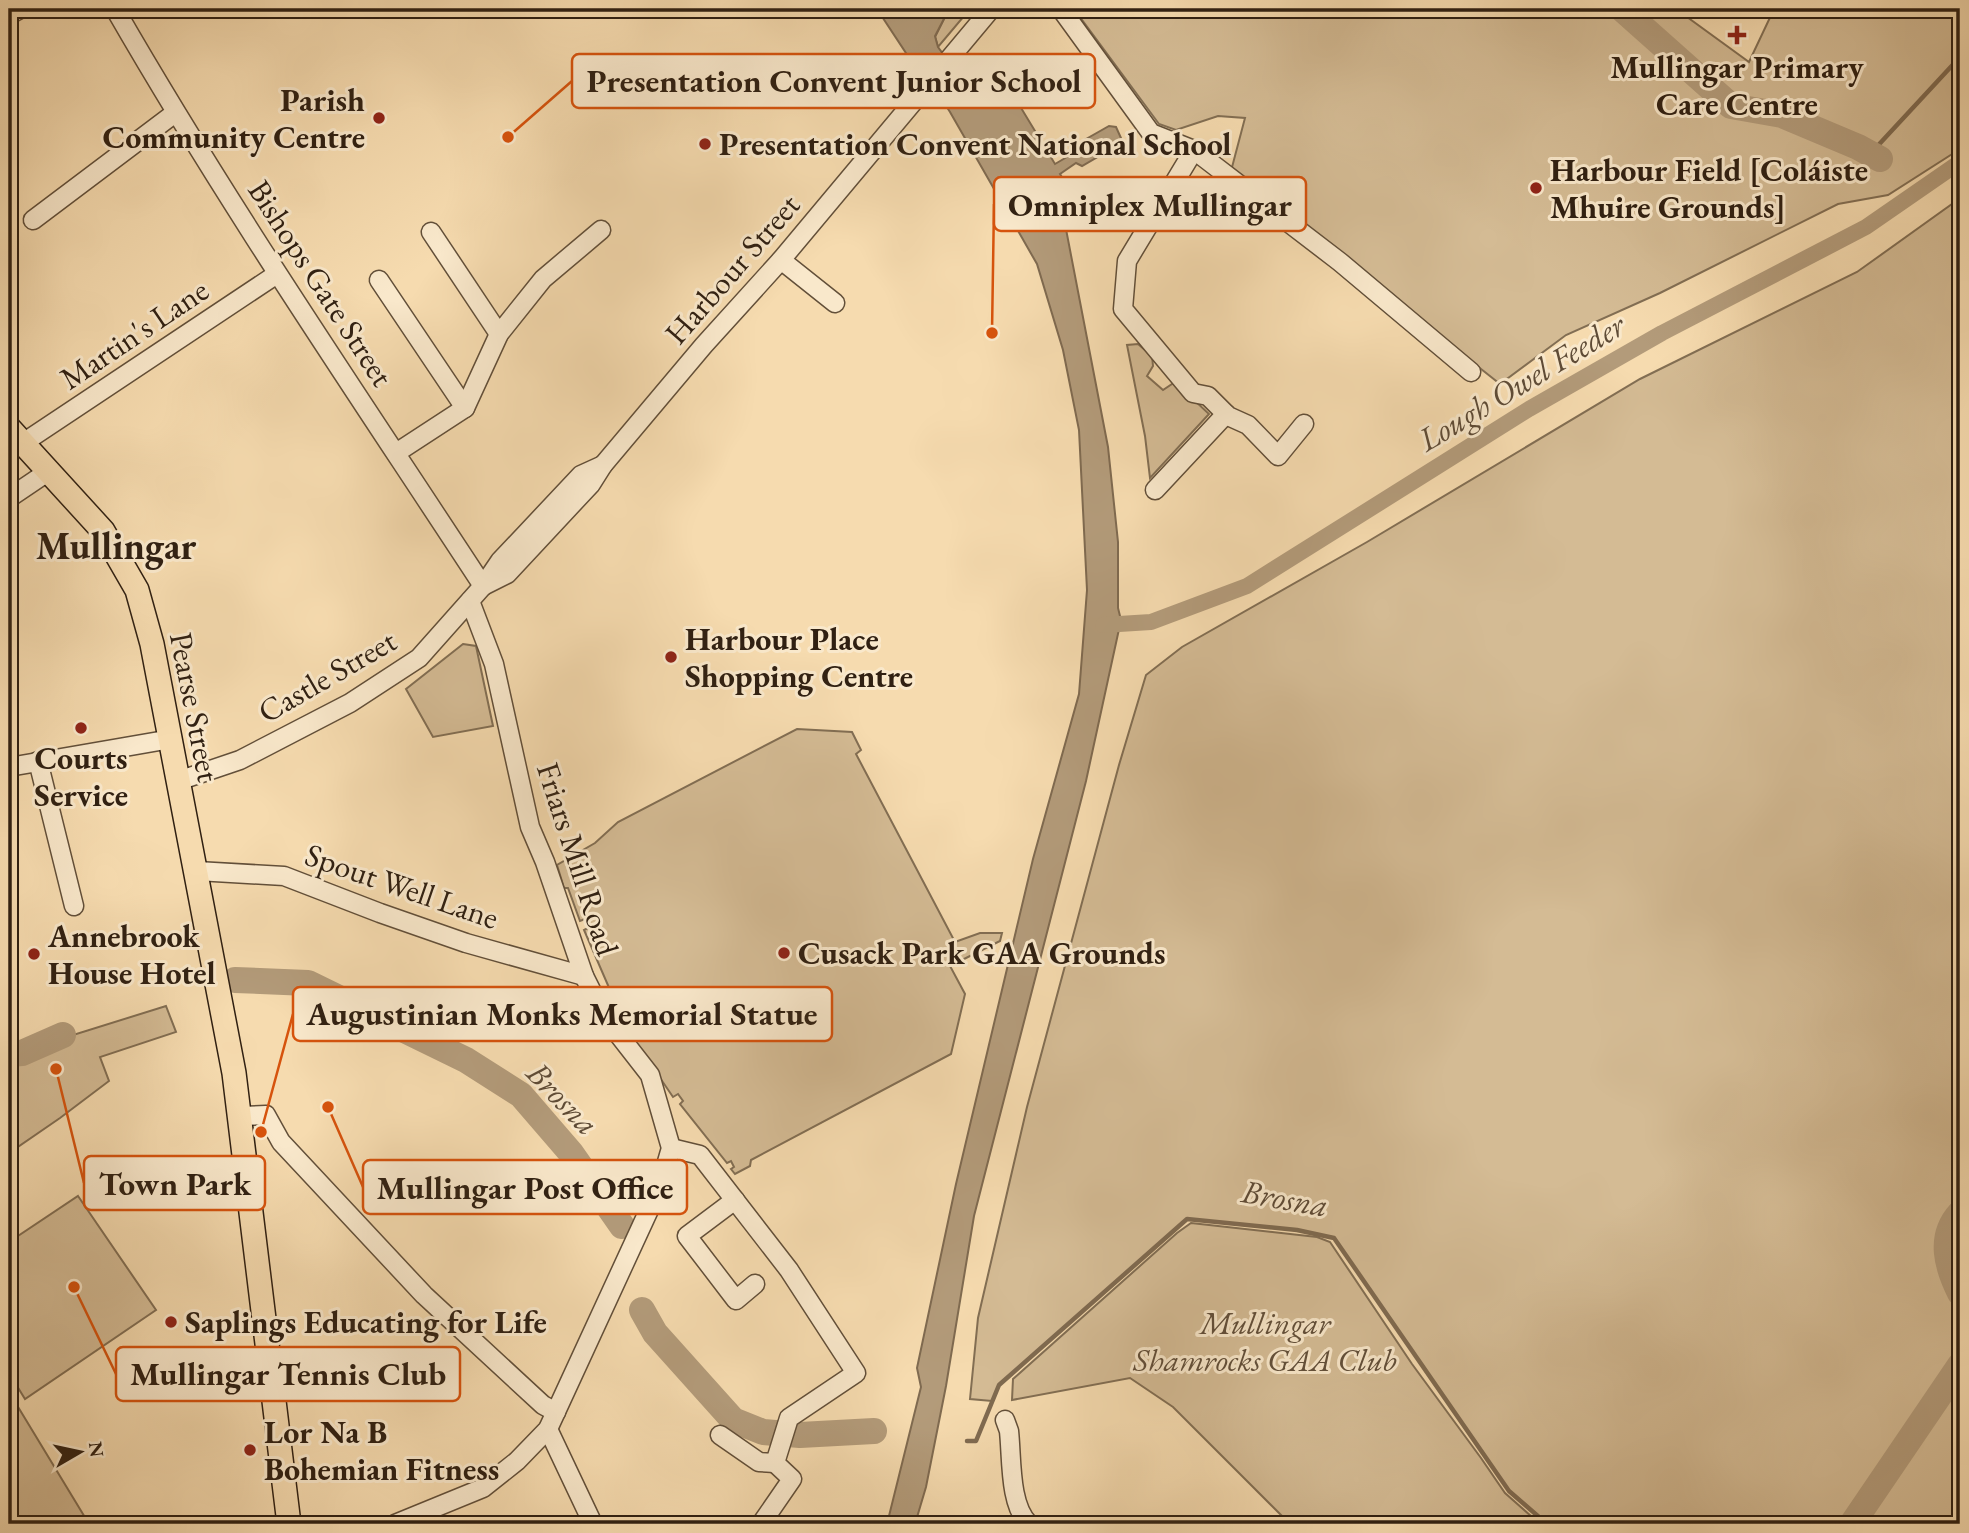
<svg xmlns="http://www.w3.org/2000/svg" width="1969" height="1533" font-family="'EB Garamond',serif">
  <rect width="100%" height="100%" fill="#f6dbaf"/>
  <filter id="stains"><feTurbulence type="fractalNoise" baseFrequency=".00286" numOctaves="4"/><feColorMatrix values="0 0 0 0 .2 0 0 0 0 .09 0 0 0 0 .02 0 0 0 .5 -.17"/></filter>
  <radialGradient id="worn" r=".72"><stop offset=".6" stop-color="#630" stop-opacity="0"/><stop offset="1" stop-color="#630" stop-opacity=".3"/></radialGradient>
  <!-- green -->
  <g fill="#d4bb94" stroke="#826e53" stroke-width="2">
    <polygon points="949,9 970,9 938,47 935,37"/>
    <polygon points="1074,9 1676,9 1749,62 1774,9 1960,9 1960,149 1888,195 1838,204 1660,293 1566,335 1500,384 1231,171 1245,118 1218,116 1176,130 1159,124"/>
    <polygon points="1952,204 1960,210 1960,1524 1547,1524 1509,1491 1334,1238 1297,1230 1187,1219 999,1385 992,1401 970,1399 978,1318 1027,1107 1119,765 1146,675 1182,647 1367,542 1640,379 1857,272"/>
    <polygon points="1138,344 1152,356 1153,366 1147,376 1163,390 1175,382 1209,414 1150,478 1145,436 1127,345"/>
    <polygon points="463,644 476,646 493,726 433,737 406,689"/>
    <polygon points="797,729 852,732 861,750 856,754 955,942 980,933 1002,933 1000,941 950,966 965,994 951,1054 751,1160 750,1166 735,1174 731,1169 734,1167 731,1161 727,1163 680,1104 683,1101 678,1094 673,1097 624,1025 629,1021 624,1012 620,1013 584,930 588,928 585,919 580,921 568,888 564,888 557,865 595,843 618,822"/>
    <polygon points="166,1006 176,1032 100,1057 109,1081 60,1118 9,1153 9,1055"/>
    <polygon points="78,1196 156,1310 25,1399 9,1373 9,1242"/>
    <polygon points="1191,1223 1317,1237 1330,1242 1412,1364 1481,1458 1505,1493 1540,1524 1290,1524 1173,1407 1130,1378 1012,1400 1013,1379 1177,1233"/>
    <polygon points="9,1392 89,1524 13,1524 9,1517"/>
  </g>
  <!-- water -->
  <path fill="#b39b7a" stroke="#7f6a50" stroke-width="2" d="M877,9H949L935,36L938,47L961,78C975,85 984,73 995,65L1055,164L1072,154V147L1109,126L1116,127L1121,138L1118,145L1082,166L1076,163L1060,174L1083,210L1065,224L1108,447L1118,542V608L1121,620L1086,781L974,1216L946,1386L926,1487L915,1524H887L921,1387L917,1368L956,1184L1033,859L1079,694L1087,590L1079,430L1063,350L1037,264L950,112L924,72L908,56Z"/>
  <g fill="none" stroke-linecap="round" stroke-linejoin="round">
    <!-- stream -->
    <g stroke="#7f6a50" stroke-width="4.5">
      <polyline points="1871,153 1960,57"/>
      <polyline points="967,1441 976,1441 999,1385 1187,1219 1297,1230 1334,1238 1509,1491 1547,1524"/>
    </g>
    <!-- canal -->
    <polyline stroke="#b39b7a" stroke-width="16" points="1103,625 1151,622 1247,586 1529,409 1662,333 1866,227 1960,162"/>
    <!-- river -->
    <g stroke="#b39b7a" stroke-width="26">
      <polyline points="1622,9 1731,106 1782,115 1858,147 1880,159"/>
      <polyline points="235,980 308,983 466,1060 521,1095 571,1153 622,1226"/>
      <polyline points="9,1054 22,1053 63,1035"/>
      <path d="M1960,1213C1938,1237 1947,1267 1960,1293"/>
      <polyline points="642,1310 655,1333 733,1420 763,1432 800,1435 874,1431"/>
      <polyline points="1852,1524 1960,1365"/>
    </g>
    <!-- minor casing -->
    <g stroke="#624f39" stroke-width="21">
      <g id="minor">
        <path d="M115,9C229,207 358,395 483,586"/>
        <polyline points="1061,9 1151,133 1194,150 1340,262 1471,372"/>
        <polyline points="9,15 20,9"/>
        <polyline points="1194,150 1127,261 1123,309 1193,393 1208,396 1228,416 1248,425 1278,456 1304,424"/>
        <polyline points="33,220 175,113"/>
        <polyline points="431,232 499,334"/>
        <polyline points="781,260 835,303"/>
        <polyline points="379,280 465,408"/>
        <polyline points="23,443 277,274"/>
        <polyline points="396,453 465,408 499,334 543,279 601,230"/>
        <polyline points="1155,490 1226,414"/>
        <polyline points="9,498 49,471"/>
        <polyline points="483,586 507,574 591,484 603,465 704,345 781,260 991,9"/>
        <polyline points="38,761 74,906"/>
        <polyline points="9,767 171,739"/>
        <polyline points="178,781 240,760 350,703 419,658 483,586 500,561 581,475 603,465"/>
        <polyline points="197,871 284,876 380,913 466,943 584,976"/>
        <polyline points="240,1116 266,1115 281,1142 424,1295 543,1405 556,1412"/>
        <polyline points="671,1148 700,1155 789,1270 856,1373 789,1418 775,1463 792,1479 761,1524"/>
        <polyline points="735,1200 687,1236 736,1300 755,1284"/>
        <path d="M1005,1420L1009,1431C1012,1458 1009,1505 1029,1524"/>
        <polyline points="548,1429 593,1524"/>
        <polyline points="720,1435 759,1462 775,1463"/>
        <polyline points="395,1524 483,1488 517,1461 548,1429 660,1186 671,1148 650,1075 604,1016 584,976 545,862 530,827 494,664 470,601"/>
      </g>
    </g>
    <!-- major casing -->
    <g stroke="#302012" stroke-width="26">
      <polyline id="major" points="9,428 103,531 137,590 152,644 234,1073 289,1524"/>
    </g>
    <!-- minor -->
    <use href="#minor" stroke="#f9e8cb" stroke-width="18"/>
    <!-- major -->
    <use href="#major" stroke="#f6dbaf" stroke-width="23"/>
  </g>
  <!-- markers -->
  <g fill="#8f2418" stroke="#f9e8cb" stroke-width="2.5">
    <path d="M1733.5 24.5h7v7h7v7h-7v7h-7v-7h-7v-7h7z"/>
    <circle cx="379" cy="118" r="7"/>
    <circle cx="705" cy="144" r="7"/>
    <circle cx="1536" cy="188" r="7"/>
    <circle cx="671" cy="657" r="7"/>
    <circle cx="81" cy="728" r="7"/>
    <circle cx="784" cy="953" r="7"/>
    <circle cx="34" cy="954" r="7"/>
    <circle cx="171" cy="1322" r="7"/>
    <circle cx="250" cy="1450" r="7"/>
  </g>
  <g text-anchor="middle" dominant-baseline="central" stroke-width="6" stroke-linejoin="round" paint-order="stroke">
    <!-- poi labels -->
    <g font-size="32" font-weight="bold" fill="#302012" stroke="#f9e8cb" text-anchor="start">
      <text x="1737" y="67" text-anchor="middle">Mullingar Primary<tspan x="1737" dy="37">Care Centre</tspan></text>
      <text x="365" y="100" text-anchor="end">Parish<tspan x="365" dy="37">Community Centre</tspan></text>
      <text x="719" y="144">Presentation Convent National School</text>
      <text x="1550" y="170">Harbour Field [Coláiste<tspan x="1550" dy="37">Mhuire Grounds]</tspan></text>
      <text x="685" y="639">Harbour Place<tspan x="685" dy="37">Shopping Centre</tspan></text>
      <text x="81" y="758" text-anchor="middle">Courts<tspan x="81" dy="37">Service</tspan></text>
      <text x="48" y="936">Annebrook<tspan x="48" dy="37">House Hotel</tspan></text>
      <text x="798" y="953">Cusack Park GAA Grounds</text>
      <text x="185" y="1322">Saplings Educating for Life</text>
      <text x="264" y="1432">Lor Na B<tspan x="264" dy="37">Bohemian Fitness</tspan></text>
    </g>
    <!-- street labels -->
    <g font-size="32" fill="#302012" stroke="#f9e8cb">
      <text transform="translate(732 269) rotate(-49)">Harbour Street</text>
      <text transform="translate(321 283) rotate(57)">Bishops Gate Street</text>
      <text transform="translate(134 334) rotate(-34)">Martin's Lane</text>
      <text transform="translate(327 676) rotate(-30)">Castle Street</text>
      <text transform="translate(195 707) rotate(79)">Pearse Street</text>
      <text transform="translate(578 859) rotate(72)">Friars Mill Road</text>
      <text transform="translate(402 886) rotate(19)">Spout Well Lane</text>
    </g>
    <!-- park labels -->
    <g font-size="32" font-style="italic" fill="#614e39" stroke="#f9e8cb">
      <text x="1265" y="1323">Mullingar<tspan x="1265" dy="37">Shamrocks GAA Club</tspan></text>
    </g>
    <!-- water labels -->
    <g font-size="33" font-style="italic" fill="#5e4b36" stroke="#f9e8cb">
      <text transform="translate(1521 382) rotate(-31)">Lough Owel Feeder</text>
      <text transform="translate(563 1098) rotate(46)">Brosna</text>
      <text transform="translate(1285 1198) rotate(10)">Brosna</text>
    </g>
    <!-- district labels -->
    <g font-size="38" font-weight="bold" fill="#302012" stroke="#f9e8cb">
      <text x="116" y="545">Mullingar</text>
    </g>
  </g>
  <!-- callouts -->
  <path fill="none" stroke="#d6530d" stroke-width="2.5" d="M508 137L572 81M992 333L994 204M261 1132L293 1014M56 1069L84 1183M328 1107L363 1187M74 1287L116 1374"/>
  <g fill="#d6530d" stroke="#f9e8cb" stroke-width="2.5">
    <circle cx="508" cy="137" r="7"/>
    <circle cx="992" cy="333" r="7"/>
    <circle cx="261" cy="1132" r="7"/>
    <circle cx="56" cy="1069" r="7"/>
    <circle cx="328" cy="1107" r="7"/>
    <circle cx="74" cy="1287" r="7"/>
  </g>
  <g fill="#f9e8cb" stroke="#d6530d" stroke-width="2.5">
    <rect x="572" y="54" width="523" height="54" rx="7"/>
    <rect x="994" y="177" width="312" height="54" rx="7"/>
    <rect x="293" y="987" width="539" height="54" rx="7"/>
    <rect x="84" y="1156" width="181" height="54" rx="7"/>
    <rect x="363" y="1160" width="324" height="54" rx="7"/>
    <rect x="116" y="1347" width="344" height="54" rx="7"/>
  </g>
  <g font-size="33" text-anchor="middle" font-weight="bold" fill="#302012">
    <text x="834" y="92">Presentation Convent Junior School</text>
    <text x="1150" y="216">Omniplex Mullingar</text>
    <text x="562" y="1025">Augustinian Monks Memorial Statue</text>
    <text x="175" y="1195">Town Park</text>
    <text x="525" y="1199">Mullingar Post Office</text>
    <text x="288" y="1385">Mullingar Tennis Club</text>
  </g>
  <!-- margin -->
  <rect width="1969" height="1533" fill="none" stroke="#f6dbaf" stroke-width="35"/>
  <rect x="10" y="10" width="1948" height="1512" fill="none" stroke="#302012" stroke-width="3.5"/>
  <rect x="18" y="18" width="1934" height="1498" fill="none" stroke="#302012" stroke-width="2"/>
  <!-- north arrow -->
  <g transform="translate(80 1452) rotate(81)" stroke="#f9e8cb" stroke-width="5" paint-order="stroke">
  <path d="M0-5L12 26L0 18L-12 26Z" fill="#302012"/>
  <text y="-10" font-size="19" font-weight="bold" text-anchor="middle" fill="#302012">N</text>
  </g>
  <rect width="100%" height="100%" filter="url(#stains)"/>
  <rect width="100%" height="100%" fill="url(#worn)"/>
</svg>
